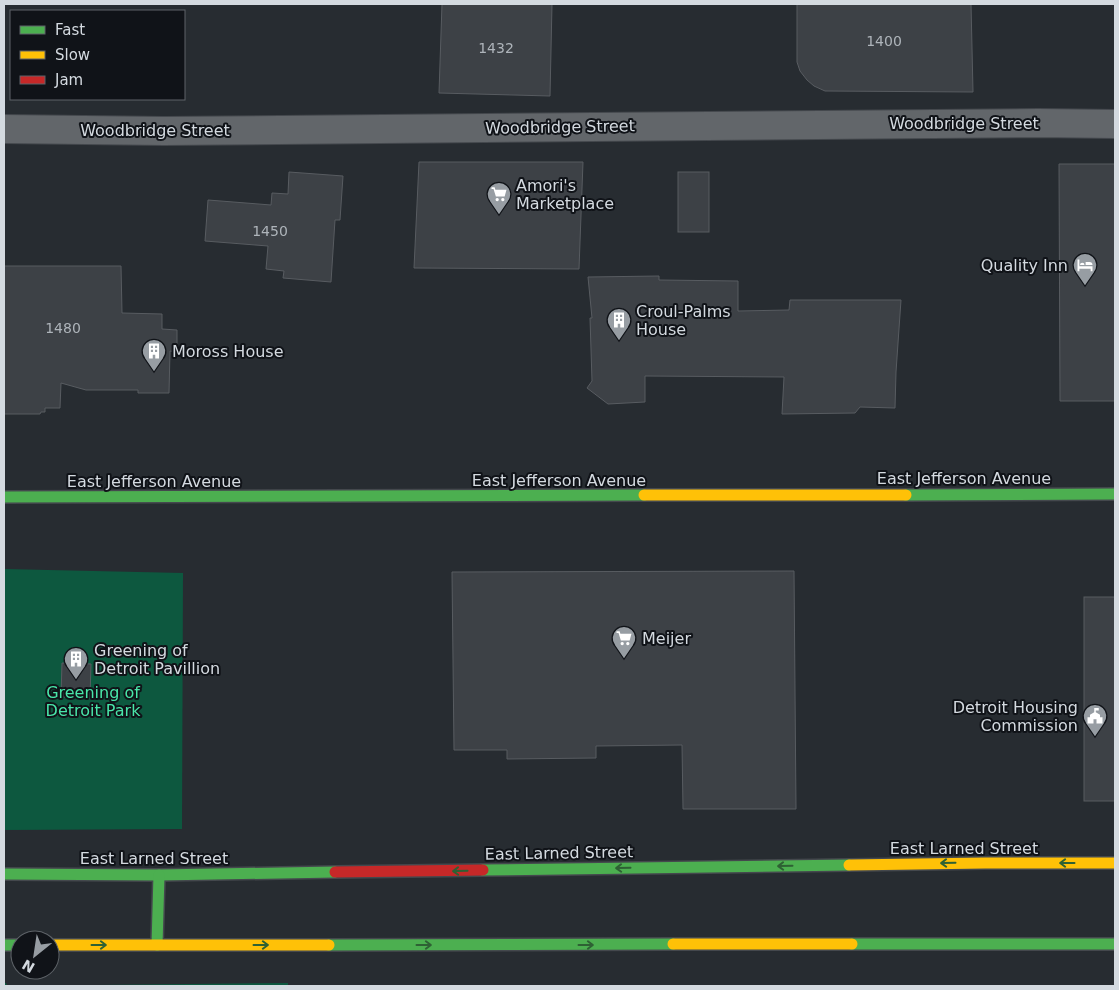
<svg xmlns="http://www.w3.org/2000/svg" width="1119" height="990" font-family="'DejaVu Sans',sans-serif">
  <rect width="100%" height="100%" fill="#272c31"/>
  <!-- green -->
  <g fill="#0d583f">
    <polygon points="4,569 183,573 182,829 4,830"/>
    <polygon points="4,983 6,983 7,986 288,983 288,986 4,986"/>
  </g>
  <!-- building -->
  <g fill="#3d4146" stroke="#585c61">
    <polygon points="442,4 552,4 550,96 439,93"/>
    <polygon points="797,4 971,4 973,92 825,91 814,86 807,80 800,71 797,62"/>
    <polygon points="419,162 583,162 579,269 414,268"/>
    <polygon points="1059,164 1115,164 1115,401 1060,401"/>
    <polygon points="289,172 343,176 340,220 335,220 331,282 283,278 284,271 266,269 268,246 205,241 208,200 271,205 272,193 288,194"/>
    <rect x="678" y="172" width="31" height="60"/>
    <polygon points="4,266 121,266 122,313 162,314 162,329 177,330 177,352 170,351 169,393 138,393 138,390 86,390 61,383 60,408 45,408 45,412 41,412 40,414 4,414"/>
    <polygon points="659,276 659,280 738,281 738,311 789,310 790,300 901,300 896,372 895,408 860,407 855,413 782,414 784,377 645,376 645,402 608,404 587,388 592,381 590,318 592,318 588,277"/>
    <polygon points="794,571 796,809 683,809 682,745 596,746 596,758 507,759 507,750 454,750 452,572"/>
    <rect x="1084" y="597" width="31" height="204"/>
    <polygon points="62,663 91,664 90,698 61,697"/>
  </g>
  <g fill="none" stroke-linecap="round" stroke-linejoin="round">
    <!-- street casing -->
    <g stroke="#44484d" stroke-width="30">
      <polyline id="street" points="4,129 164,131 1038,123 1115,124"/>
    </g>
    <!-- fast casing -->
    <g stroke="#44484d" stroke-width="14">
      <g id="fast">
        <polyline points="906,495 1115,494"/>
        <polyline points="4,497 644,495"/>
        <polyline points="483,870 849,865"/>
        <polyline points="4,874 159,875 335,872"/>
        <polyline points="852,944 1115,944"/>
        <polyline points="4,945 20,945"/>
        <polyline points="157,945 159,875"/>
        <polyline points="329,945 673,944"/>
      </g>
    </g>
    <!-- slow casing -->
    <g stroke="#44484d" stroke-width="14">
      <g id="slow">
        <polyline points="644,495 906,495"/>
        <polyline points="849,865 985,863 1115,863"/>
        <polyline points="673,944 852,944"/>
        <polyline points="50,945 329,945"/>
      </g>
    </g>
    <!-- jam casing -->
    <g stroke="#44484d" stroke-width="14">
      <polyline id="jam" points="335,872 483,870"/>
    </g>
    <!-- street -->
    <use href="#street" stroke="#62666a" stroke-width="28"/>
    <!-- fast -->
    <use href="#fast" stroke="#4caf50" stroke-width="11"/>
    <!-- slow -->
    <use href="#slow" stroke="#ffc107" stroke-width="11"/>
    <!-- jam -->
    <use href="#jam" stroke="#c62828" stroke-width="11"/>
  </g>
  <!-- one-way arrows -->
  <defs><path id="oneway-shaft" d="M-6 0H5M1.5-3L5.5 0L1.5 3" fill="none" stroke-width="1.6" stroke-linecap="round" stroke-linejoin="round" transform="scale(1.25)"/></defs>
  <g stroke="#2e6134">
    <use href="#oneway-shaft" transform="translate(948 863) rotate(179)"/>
    <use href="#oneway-shaft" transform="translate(1067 863) rotate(180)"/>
    <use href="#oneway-shaft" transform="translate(785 866) rotate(179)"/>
    <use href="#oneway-shaft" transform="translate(623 868) rotate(179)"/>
    <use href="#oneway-shaft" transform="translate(460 871) rotate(179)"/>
    <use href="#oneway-shaft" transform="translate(99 945)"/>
    <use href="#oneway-shaft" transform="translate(261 945)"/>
    <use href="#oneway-shaft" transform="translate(424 945)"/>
    <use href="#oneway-shaft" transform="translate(586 945)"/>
  </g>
  <!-- icons -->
  <defs>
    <g id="supermarket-pin" transform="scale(1.25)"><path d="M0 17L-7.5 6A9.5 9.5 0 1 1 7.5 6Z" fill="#979da3" stroke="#101318"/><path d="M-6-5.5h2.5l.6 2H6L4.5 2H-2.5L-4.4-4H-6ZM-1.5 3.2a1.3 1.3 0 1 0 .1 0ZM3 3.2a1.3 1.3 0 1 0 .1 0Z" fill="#fff"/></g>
    <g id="hotel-pin" transform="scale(1.25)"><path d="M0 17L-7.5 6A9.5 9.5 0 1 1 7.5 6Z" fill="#979da3" stroke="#101318"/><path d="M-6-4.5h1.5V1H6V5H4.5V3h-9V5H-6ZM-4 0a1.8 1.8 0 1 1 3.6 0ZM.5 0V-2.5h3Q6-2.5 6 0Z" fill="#fff"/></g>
    <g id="building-pin" transform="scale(1.25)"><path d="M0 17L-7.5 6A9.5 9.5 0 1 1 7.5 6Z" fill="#979da3" stroke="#101318"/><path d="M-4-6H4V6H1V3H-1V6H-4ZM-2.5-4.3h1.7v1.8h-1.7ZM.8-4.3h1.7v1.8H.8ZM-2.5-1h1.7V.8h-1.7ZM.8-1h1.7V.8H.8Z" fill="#fff"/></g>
    <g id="civic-pin" transform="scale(1.25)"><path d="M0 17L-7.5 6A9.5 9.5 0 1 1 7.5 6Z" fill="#979da3" stroke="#101318"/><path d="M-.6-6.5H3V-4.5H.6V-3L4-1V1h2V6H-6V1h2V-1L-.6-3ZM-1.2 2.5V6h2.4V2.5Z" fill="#fff"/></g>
  </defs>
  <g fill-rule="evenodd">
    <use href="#supermarket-pin" x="499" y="194"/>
    <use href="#hotel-pin" x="1085" y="265"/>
    <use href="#building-pin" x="619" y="320"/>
    <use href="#building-pin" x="154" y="351"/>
    <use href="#supermarket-pin" x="624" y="638"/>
    <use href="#building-pin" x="76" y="659"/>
    <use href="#civic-pin" x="1095" y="716"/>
  </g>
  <g text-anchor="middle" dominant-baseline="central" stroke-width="4" stroke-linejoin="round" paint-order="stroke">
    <!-- number labels -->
    <g font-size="14" fill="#aeb4ba">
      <text x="884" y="41">1400</text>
      <text x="496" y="48">1432</text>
      <text x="270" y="231">1450</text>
      <text x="63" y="328">1480</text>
    </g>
    <!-- street labels -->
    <g font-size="16" fill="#d4dae0" stroke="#101318">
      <text x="964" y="123">Woodbridge Street</text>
      <text transform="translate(560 127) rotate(-1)">Woodbridge Street</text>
      <text x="155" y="130">Woodbridge Street</text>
      <text x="964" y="478">East Jefferson Avenue</text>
      <text x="559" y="480">East Jefferson Avenue</text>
      <text x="154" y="481">East Jefferson Avenue</text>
      <text x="964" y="848">East Larned Street</text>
      <text transform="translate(559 853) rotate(-1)">East Larned Street</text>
      <text x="154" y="858">East Larned Street</text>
    </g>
    <!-- poi labels -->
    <g font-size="16" fill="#d4dae0" stroke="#101318" text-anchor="start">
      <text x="516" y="185">Amori's<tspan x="516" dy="18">Marketplace</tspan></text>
      <text x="1068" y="265" text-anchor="end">Quality Inn</text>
      <text x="636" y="311">Croul-Palms<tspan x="636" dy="18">House</tspan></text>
      <text x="172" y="351">Moross House</text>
      <text x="642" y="638">Meijer</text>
      <text x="94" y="650">Greening of<tspan x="94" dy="18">Detroit Pavillion</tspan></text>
      <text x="1078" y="707" text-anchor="end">Detroit Housing<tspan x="1078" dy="18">Commission</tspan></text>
    </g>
    <!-- park labels -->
    <g font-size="16" fill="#49e6a9" stroke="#101318">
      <text x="93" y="692">Greening of<tspan x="93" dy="18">Detroit Park</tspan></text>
    </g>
  </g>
  <!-- border -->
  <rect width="1119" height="990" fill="none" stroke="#d4dae0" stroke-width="10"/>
  <!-- legend -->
  <rect x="10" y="10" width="175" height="90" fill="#101318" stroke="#5e6368"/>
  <rect x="20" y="26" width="25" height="8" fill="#4caf50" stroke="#5e6368"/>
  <text x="55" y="35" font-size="15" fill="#d4dae0">Fast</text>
  <rect x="20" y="51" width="25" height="8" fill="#ffc107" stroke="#5e6368"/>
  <text x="55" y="60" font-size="15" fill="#d4dae0">Slow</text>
  <rect x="20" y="76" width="25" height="8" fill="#c62828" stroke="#5e6368"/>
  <text x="55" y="85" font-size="15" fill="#d4dae0">Jam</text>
  <!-- north arrow -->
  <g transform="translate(35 955) rotate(210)"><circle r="24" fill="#101318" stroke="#5e6368"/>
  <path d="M0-4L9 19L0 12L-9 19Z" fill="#979da3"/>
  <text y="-8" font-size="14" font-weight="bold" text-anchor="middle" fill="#d4dae0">N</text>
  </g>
</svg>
